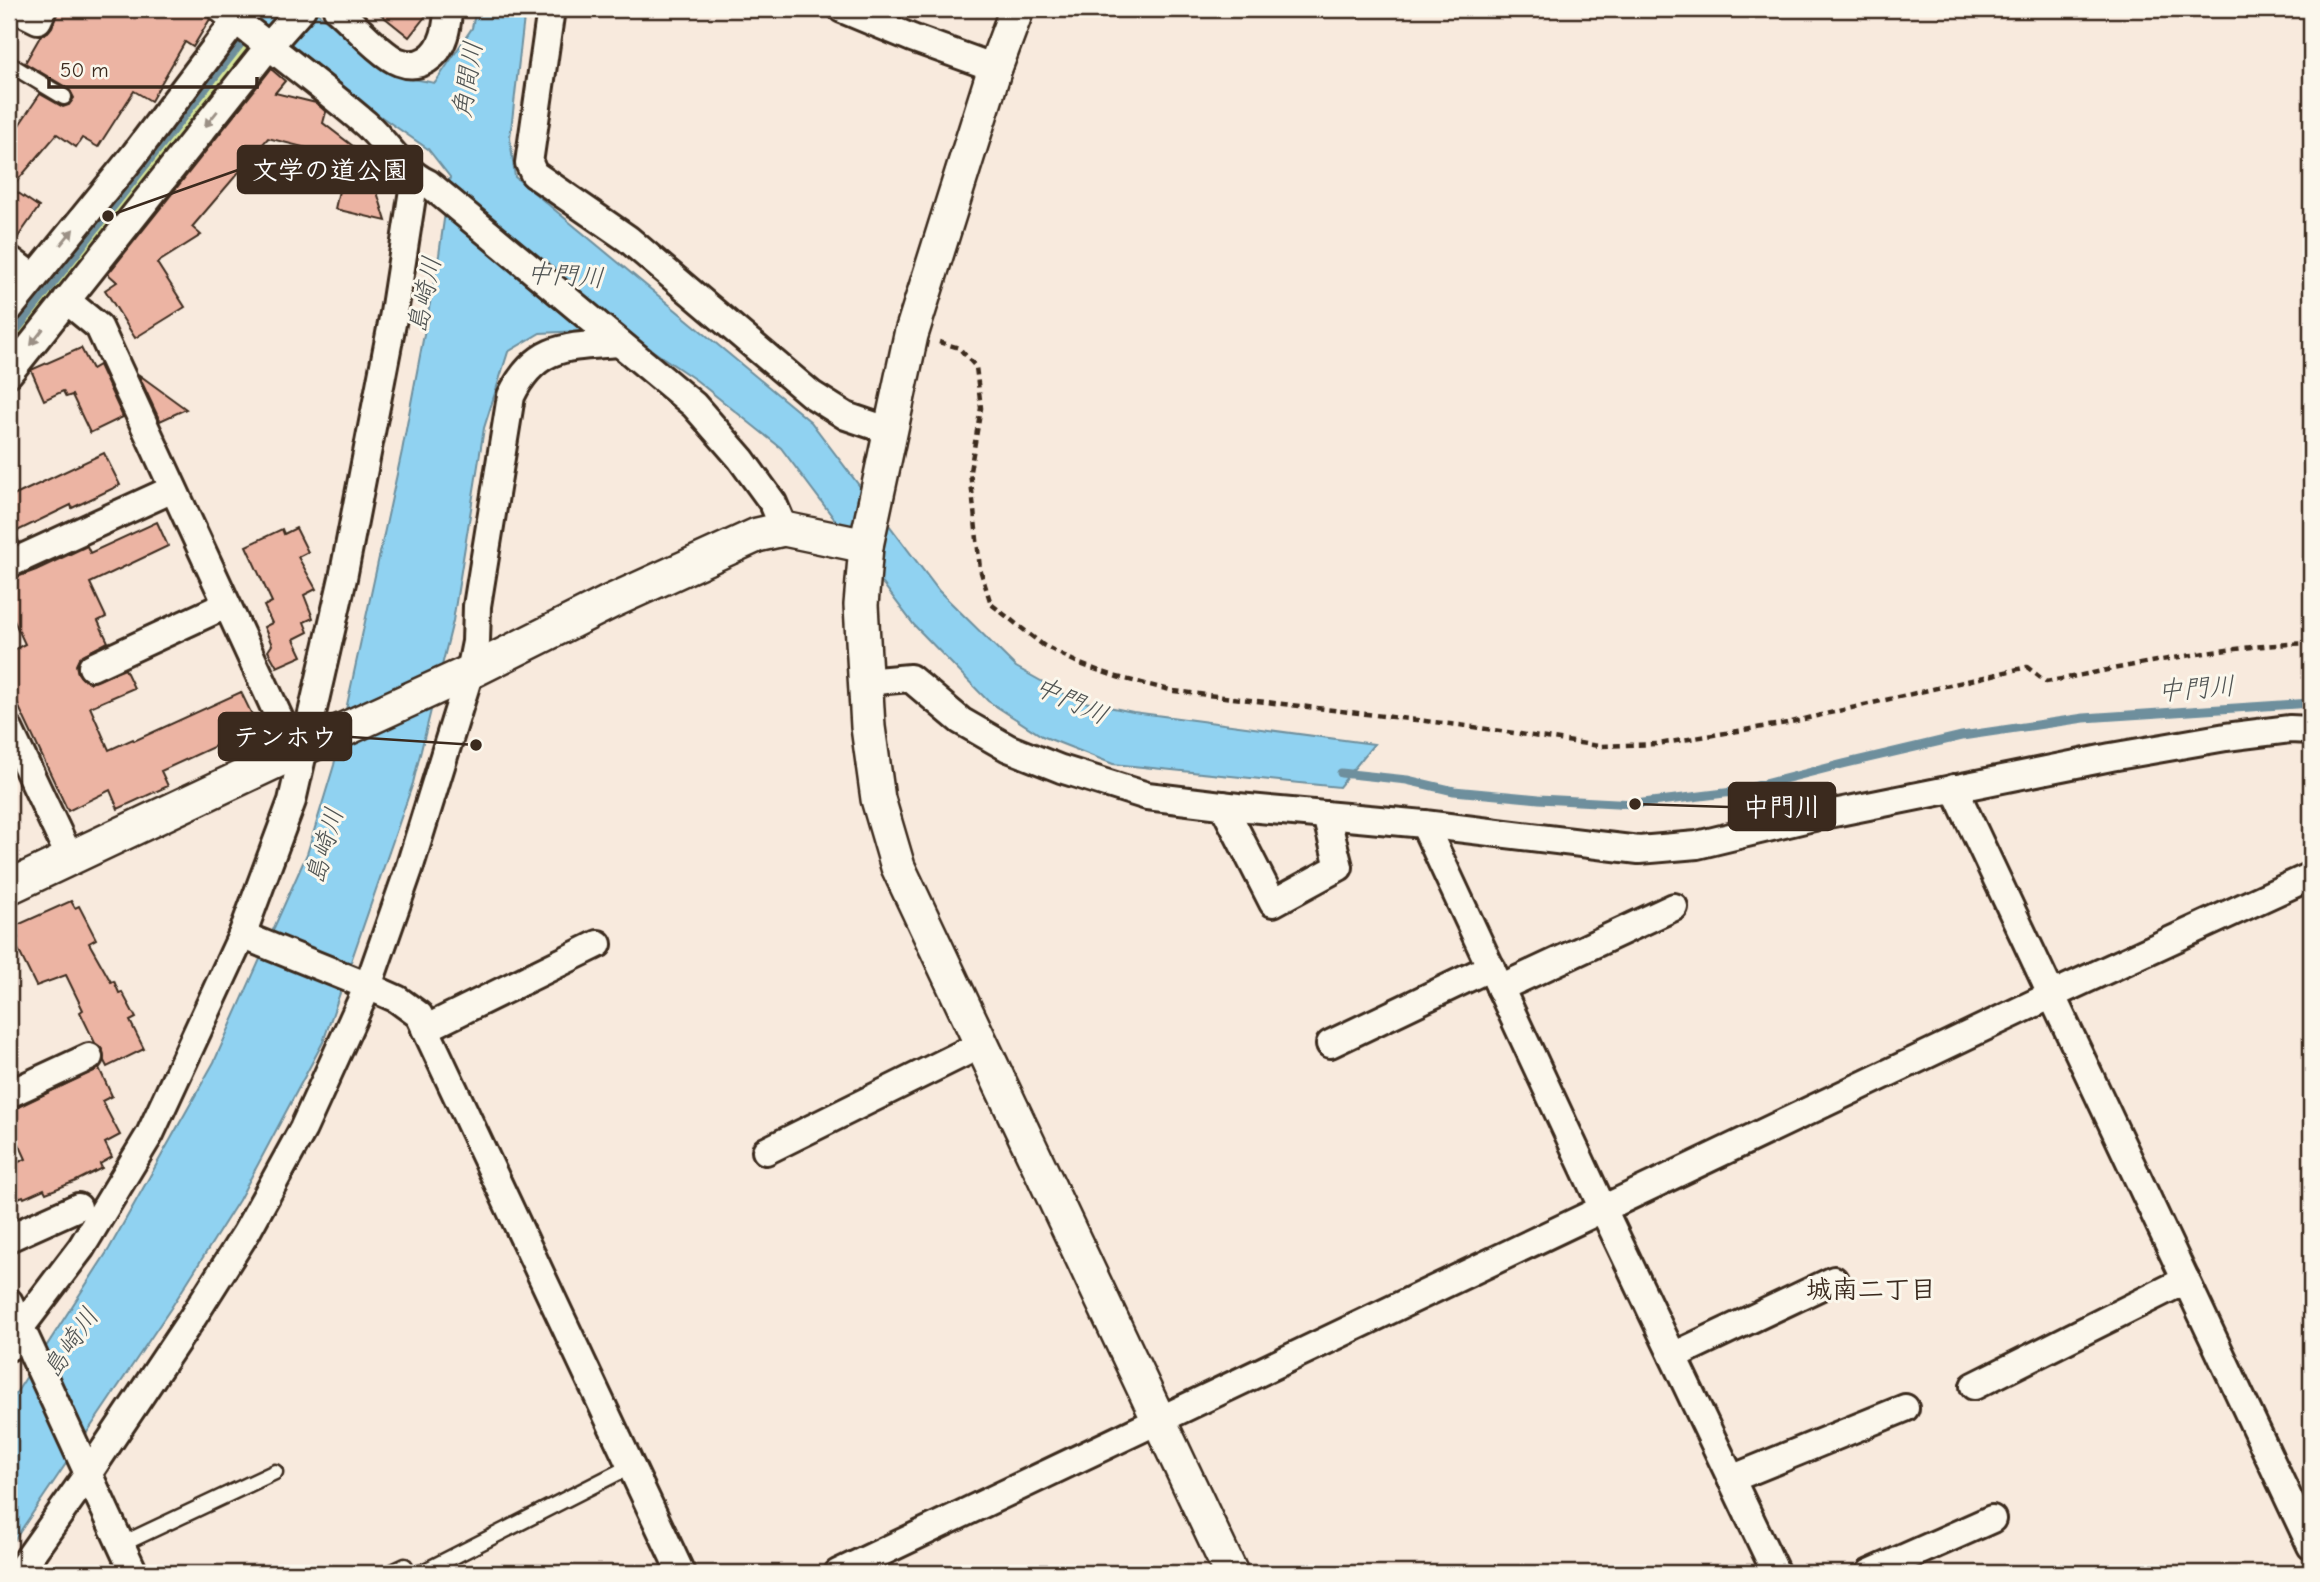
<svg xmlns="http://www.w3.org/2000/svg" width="2320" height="1582" font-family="'Comic Neue','Klee One',sans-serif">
  <rect width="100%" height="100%" fill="#f8eadd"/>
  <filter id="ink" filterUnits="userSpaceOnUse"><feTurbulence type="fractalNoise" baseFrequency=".0143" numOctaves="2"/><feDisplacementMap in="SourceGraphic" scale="14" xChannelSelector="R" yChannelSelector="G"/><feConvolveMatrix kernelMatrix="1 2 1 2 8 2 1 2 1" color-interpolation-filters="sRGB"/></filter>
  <g filter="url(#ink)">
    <!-- green -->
    <polygon fill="#d6e699" stroke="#88885c" stroke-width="2" points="236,39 252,47 9,355 9,327"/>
    <!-- water -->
    <polygon fill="#90d2f1" stroke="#6e8f9d" stroke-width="2" points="243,9 312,9 381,64 408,78 435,83 472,28 476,9 525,9 510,138 515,177 811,422 939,591 1016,667 1075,700 1133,712 1374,744 1339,787 1113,764 1042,736 988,701 914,625 781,448 696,380 650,349 582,331 540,333 508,352 484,428 453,621 413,783 323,1042 239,1200 171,1308 9,1548 9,1404 109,1249 214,1062 307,854 334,765 402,451 439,255 450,177 428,149 351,96"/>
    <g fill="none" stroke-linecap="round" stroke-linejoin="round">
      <!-- stream -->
      <g stroke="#6e8f9d" stroke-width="9">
        <polyline points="9,339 248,34"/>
        <polyline points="1341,773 1407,780 1454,791 1539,799 1635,804 1733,792 1843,764 1962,736 2084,718 2311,703"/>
      </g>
    </g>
    <!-- building -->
    <g fill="#ecb4a3" stroke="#3b2a1e" stroke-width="2">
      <polygon points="59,9 198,9 206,14 210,19 193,47 185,42 151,101 134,91 98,147 82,138 76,147 57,134 11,188 39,207 13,244 9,244 9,140 40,94 63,107 69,105 74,98 69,89 25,63 41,35 48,32 52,27"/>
      <polygon points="374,9 431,9 409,37"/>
      <polygon points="271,69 285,81 275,93 316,103 326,112 323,123 379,166 368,163 386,221 335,209 346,158 268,138 192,227 201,235 157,263 185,307 135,338 105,290 117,282 108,274"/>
      <polygon points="81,348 92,369 99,365 123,417 90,433 72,395 66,397 63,391 44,400 31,370"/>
      <polygon points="138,374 186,409 160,421"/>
      <polygon points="104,453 120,485 72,508 71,505 15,532 19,542 9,547 9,498"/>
      <polygon points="157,522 168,546 90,583 106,617 98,621 108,642 80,657 76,665 78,673 84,680 91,683 125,669 134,688 90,707 109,750 133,739 134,741 241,692 259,729 234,742 227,743 226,741 161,771 168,786 118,809 110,790 68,811 9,686 9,652 25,644 9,610 9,580 36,570 87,546 90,553"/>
      <polygon points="296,528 308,552 298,557 316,589 304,595 313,618 304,622 308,632 294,639 302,656 277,667 268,651 272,645 264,627 272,623 264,606 272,602 246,546 282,529 284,534"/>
      <polygon points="71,901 75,908 79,906 96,939 89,943 111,982 114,981 119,993 122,992 136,1018 130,1021 144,1049 107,1067 104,1061 103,1051 95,1043 80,1012 83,1010 66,975 36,986 14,941 18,938 13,927"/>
      <polygon points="99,1068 112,1096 102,1101 120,1135 105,1143 112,1157 100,1164 102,1168 76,1181 46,1193 44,1189 24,1198 23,1196 9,1202 9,1166 26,1159 9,1122 9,1110 16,1108"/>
    </g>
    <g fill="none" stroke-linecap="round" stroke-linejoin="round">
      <!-- service casing -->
      <g stroke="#3b2a1e" stroke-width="19">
        <g id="service">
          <polyline points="9,64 64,97"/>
          <polyline points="120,1545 275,1472"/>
          <polyline points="390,1573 405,1566"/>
          <polyline points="421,1573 631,1466"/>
        </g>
      </g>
      <!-- minor casing -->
      <g stroke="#3b2a1e" stroke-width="32">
        <g id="minor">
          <polyline points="16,9 38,20 43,9"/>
          <path d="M221,9C270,47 319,84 366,124C387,143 402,171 428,183L694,405L741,459L773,503L784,529"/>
          <path d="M337,9C352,22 382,56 399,62C420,70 438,56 444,36C447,27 447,18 449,9"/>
          <polyline points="551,9 529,163 534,174 628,239 811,394 846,416 890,431"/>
          <polyline points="842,9 912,38 995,68"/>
          <polyline points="9,259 34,278"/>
          <polyline points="66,300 99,327 295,752"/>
          <polyline points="9,309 134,155 236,20"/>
          <polyline points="9,373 269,46 302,9"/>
          <polyline points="9,564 173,489"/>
          <polyline points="92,667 226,605"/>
          <polyline points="864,682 910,678 961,721 1008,748 1061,769 1147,796 1238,807 1424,824 1639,850 1697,845 1809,818 2111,757 2226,737 2290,729 2311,730"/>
          <polyline points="9,729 70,858"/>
          <polyline points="1954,788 2311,1546"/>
          <polyline points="1223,805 1273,903 1339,867 1326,815"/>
          <polyline points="1424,824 1603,1209 1776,1573"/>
          <polyline points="242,935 368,986 397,999 419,1015 681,1573"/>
          <polyline points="1500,988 1674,907"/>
          <polyline points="425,1029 598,944"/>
          <polyline points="1330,1044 1491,967"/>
          <polyline points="9,1094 89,1057"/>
          <polyline points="766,1151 982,1044"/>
          <polyline points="9,1238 78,1207"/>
          <polyline points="9,1302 134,1573"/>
          <polyline points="9,1347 21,1327 81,1248 150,1134 242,935 292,801 343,578 394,313 415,177"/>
          <polyline points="1673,1356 1834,1280"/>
          <polyline points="1974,1386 2186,1280"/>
          <polyline points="1731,1479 1905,1408"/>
          <path d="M18,1573L88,1474L193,1317L246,1233L303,1129L368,986L409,869L470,672L476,642L477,606L511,396C536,344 568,347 618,343"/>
          <polyline points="838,1573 2052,995 2311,876"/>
          <polyline points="1870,1573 1992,1519"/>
        </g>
      </g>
      <!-- tertiary casing -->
      <g stroke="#3b2a1e" stroke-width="38">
        <g id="tertiary">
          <polyline points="1017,9 995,68 911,335 866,546 861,605 868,727 878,799 898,867 1231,1573"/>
          <polyline points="9,887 306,747 470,672 610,602 757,535 784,529 866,546"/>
        </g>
      </g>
      <!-- path -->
      <path stroke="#3b2a1e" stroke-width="4.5" stroke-dasharray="7 5" stroke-linecap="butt" d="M939,342L959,348L976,367L981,408L970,471L980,569L991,604L1043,645L1080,664L1117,677L1174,691L1467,726L1599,746L1658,744L1787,723L2027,667L2046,682C2134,665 2222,646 2311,643"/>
      <!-- service -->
      <use href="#service" stroke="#fbf7ec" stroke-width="14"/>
      <!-- minor -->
      <use href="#minor" stroke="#fbf7ec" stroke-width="26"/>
      <!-- tertiary -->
      <use href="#tertiary" stroke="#fbf7ec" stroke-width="33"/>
    </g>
    <!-- one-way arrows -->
    <defs><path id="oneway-solid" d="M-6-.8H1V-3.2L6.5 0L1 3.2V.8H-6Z" transform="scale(1.75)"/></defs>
    <g fill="#9b9085">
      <use href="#oneway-solid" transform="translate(211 119) rotate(129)"/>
      <use href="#oneway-solid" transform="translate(67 237) rotate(-51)"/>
      <use href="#oneway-solid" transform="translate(37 337) rotate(128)"/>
    </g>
  </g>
  <g text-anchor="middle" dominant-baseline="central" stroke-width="6" stroke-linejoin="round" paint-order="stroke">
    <!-- water labels -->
    <g font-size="26" font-style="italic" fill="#505453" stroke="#fbf7ec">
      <text transform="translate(468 80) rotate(-81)">角間川</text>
      <text transform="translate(565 276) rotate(4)">中門川</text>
      <text transform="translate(425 295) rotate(-78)">島崎川</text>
      <text transform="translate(2196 689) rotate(-4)">中門川</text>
      <text transform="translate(1071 701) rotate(25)">中門川</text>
      <text transform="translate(325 846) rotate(-74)">島崎川</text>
      <text transform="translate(71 1343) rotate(-56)">島崎川</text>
    </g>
    <!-- neighbourhood labels -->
    <g font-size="26" font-weight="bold" fill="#3b2a1e" stroke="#fbf7ec">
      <text x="1871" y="1290">城南二丁目</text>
    </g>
  </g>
  <!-- callouts -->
  <path fill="none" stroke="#3b2a1e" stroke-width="2.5" d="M108 216L238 170M476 745L351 737M1635 804L1729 807"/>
  <g fill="#3b2a1e" stroke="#fbf7ec" stroke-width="2.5">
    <circle cx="108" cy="216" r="7"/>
    <circle cx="476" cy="745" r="7"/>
    <circle cx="1635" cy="804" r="7"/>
  </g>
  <g fill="#3b2a1e" stroke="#3b2a1e" stroke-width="2.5">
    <rect x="238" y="146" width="184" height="47" rx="7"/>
    <rect x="219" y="713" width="132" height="47" rx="7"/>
    <rect x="1729" y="783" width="106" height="47" rx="7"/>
  </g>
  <g font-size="26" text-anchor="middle" font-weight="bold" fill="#fff">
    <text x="330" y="179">文学の道公園</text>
    <text x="285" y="746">テンホウ</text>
    <text x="1782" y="816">中門川</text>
  </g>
  <!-- margin -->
  <rect width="2320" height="1582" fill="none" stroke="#fbf7ec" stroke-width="35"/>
  <rect x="18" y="18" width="2285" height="1547" fill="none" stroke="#3b2a1e" stroke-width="2.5" filter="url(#ink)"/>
  <!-- scale -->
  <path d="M49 77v10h208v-10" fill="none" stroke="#3b2a1e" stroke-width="3.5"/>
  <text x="60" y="77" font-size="21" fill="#3b2a1e" stroke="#fbf7ec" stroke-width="5" paint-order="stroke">50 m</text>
</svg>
